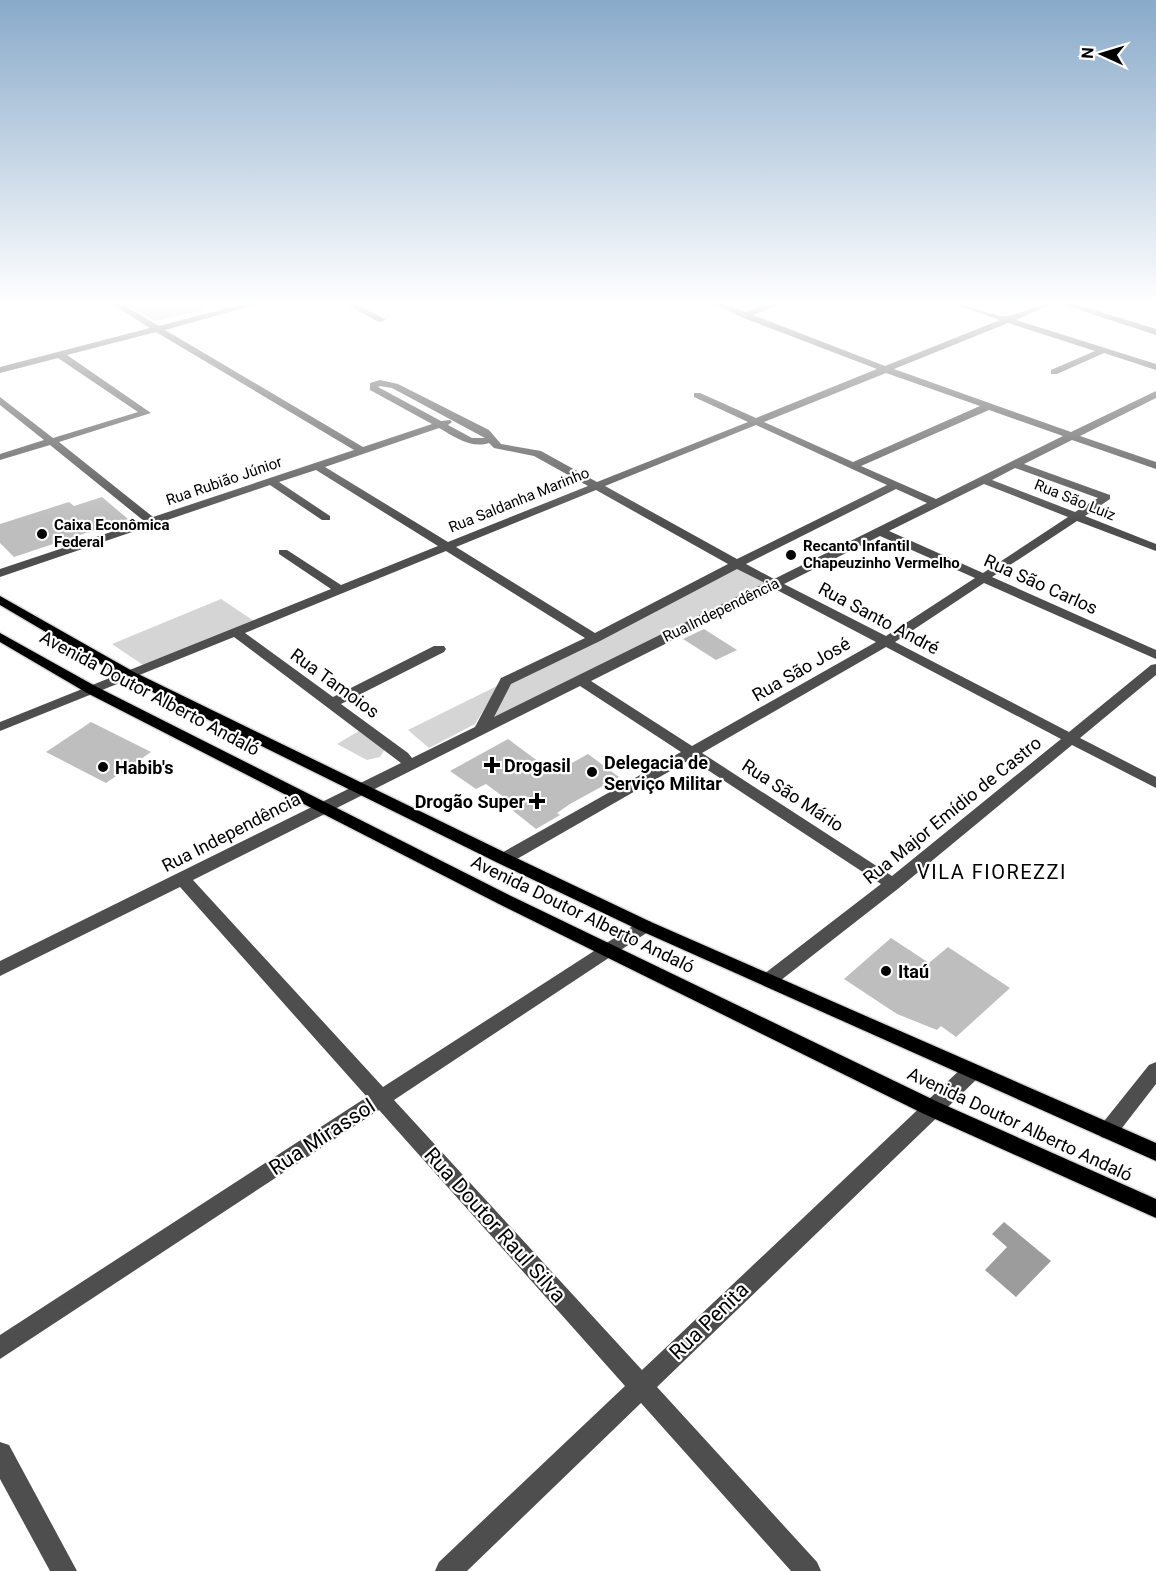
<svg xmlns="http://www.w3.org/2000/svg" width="1156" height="1571" font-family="Roboto,sans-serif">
  <rect width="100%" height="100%" fill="#fff"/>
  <!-- green -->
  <g fill="#d5d5d5">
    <polygon points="739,566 771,581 488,722 509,684"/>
    <polygon points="221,599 254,621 143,665 112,644"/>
    <polygon points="499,685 475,724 429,748 408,730"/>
    <polygon points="359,731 385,749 380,757 367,760 337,744"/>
  </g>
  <!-- water -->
  <polygon fill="#9c9c9c" points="1004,1222 1051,1261 1016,1297 985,1270 1007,1247 992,1234"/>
  <!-- building -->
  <g fill="#bebebe">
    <polygon points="125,303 202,303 203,310 155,321"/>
    <polygon points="102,497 128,519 14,557 0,543 0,524 69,502 74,506"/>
    <polygon points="704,629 737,650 716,660 683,639"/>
    <polygon points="91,722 151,752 106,783 46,752"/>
    <polygon points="508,739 554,773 588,754 619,777 570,804 557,813 560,815 536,829 512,810 517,807 486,784 476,789 450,771"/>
    <polygon points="891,938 929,963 948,947 1010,988 956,1037 941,1026 937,1030 897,1014 844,979"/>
  </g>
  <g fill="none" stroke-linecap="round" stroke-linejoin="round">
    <!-- major casing -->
    <g stroke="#dbdbdb" stroke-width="3">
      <g id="major">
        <polygon points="0,596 134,672 510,855 651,922 1156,1143 1156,1161 639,930 498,863 124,678 0,605"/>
        <polygon points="0,633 97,687 509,895 938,1102 1156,1199 1156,1218 924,1114 497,903 87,693 0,642"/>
      </g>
    </g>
    <!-- minor -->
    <g fill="#4e4e4e" fill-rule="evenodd">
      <path d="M110,303H120L159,326L247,303H261L165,330L363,447L432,424L370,390V383L380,380L398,384L489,430L501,444L541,451L597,482L748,422L694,397V393H700L756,418L877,369L741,317L712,303H724L746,312L770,303H782L753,315L885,366L1000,320L950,303C967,303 998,319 1009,316C1025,313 1037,303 1054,303L1016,320L1156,364V370L1104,353L1057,374H1051V370L1095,351L1008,323L894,369L1071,432L1156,391V398L1080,436L1156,462V469L1072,440L1024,464L1110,495V499L1085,516L1156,544V551L1077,521L992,577L1156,650V659L984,583L895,642L1069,732L1151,665L1156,664V675L1080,738L1156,777V788L1072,745L899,888L776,984L770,986L764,984L761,979L764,974L881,884L691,759L510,863H498L496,859L498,855L681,752L580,686L193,880L383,1087L639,922L645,920L651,922L653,926L651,930L394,1100L642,1370L964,1066L971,1064L978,1066L981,1072L978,1078L657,1387L817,1562L821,1571H791L641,1403L467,1571H435L439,1562L625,1386L379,1110L0,1359V1335L367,1097L180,887L0,976V961L401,763L234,637L0,731V722L331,589L279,554V550H287L341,585L438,546L316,470L279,482L330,516V520H322L270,485L0,577V569L144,521L50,445L0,460V454L44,440L0,405V397L53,438L138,412L58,358L0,373V367L150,328ZM156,332L354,450L153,517L59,442L151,413L67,355ZM886,373L980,406L853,462L764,422ZM380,386L392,388L485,438H472L448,425L452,422L450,420L441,421L378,387ZM989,410L1063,436L936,499L861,466ZM756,425L887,485L737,559L605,486ZM439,428C455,437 471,449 489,443L494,448L534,456L588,486L448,542L325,467ZM1015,468L1098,498L1075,512L992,480ZM984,484L1068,517L983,573L889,531ZM896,489L927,503L774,579L746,564ZM596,490L728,564L595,633L456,547ZM880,536L975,578L886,636L784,584ZM446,551L585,638L501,678L475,727L412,758L408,753L341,704L444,652L446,649L444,646H434L333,697L245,633ZM737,569L765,583L494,717L511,684L600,641ZM775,589L876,642L692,746L591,681ZM886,647L1061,739L892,876L702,753Z"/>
      <polygon points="343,303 354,303 386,320 379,322"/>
      <polygon points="1058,303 1071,303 1156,329 1156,335"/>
      <polygon points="1156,1062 1156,1084 1115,1137 1108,1139 1101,1137 1098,1131 1101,1125 1149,1065"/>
      <polygon points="0,1442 9,1445 77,1571 50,1571 0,1479"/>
    </g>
    <!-- major -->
    <use href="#major" fill="#000" fill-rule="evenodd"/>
  </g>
  <!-- sky -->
  <linearGradient id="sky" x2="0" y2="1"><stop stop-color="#89aaca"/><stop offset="0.58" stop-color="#fff"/><stop offset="1" stop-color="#fff" stop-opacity="0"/></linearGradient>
  <rect width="1156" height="523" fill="url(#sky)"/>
  <!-- markers -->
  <g fill="#000" stroke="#fff" stroke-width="2">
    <circle cx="42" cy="534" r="6"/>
    <circle cx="791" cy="555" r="6"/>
    <path d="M489 756h6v6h6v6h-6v6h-6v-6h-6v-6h6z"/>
    <circle cx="103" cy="767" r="6"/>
    <circle cx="592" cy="772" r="6"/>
    <path d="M534 792h6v6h6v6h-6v6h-6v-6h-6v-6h6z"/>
    <circle cx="886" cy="971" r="6"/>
  </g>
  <g text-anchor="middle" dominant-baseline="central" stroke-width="4.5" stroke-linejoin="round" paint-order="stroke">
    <!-- far-street labels -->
    <g font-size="15" fill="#000" stroke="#fff">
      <text transform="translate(224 481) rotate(-19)">Rua Rubião Júnior</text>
      <text transform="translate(519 500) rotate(-22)">Rua Saldanha Marinho</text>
      <text transform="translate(1075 500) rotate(22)">Rua São Luiz</text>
      <text transform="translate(721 610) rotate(-26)">Rua Independência</text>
    </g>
    <!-- far-poi labels -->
    <g font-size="15" font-weight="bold" fill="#000" stroke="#fff" text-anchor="start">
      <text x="54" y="525">Caixa Econômica<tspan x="54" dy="17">Federal</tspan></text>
      <text x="803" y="546">Recanto Infantil<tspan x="803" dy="17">Chapeuzinho Vermelho</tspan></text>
    </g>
    <!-- street labels -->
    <g font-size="18" fill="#000" stroke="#fff">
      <text transform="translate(1041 584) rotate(24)">Rua São Carlos</text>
      <text transform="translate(879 618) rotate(28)">Rua Santo André</text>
      <text transform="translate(801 669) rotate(-30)">Rua São José</text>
      <text transform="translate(335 683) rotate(36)">Rua Tamoios</text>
      <text transform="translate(150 693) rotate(28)">Avenida Doutor Alberto Andaló</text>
      <text transform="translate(793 795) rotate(33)">Rua São Mário</text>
      <text transform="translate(952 810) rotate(-39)">Rua Major Emídio de Castro</text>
      <text transform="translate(231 832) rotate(-27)">Rua Independência</text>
      <text transform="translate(583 914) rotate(26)">Avenida Doutor Alberto Andaló</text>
      <text transform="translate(1020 1124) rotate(25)">Avenida Doutor Alberto Andaló</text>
    </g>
    <!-- poi labels -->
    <g font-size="18" font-weight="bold" fill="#000" stroke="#fff" text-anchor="start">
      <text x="604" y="762">Delegacia de<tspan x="604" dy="21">Serviço Militar</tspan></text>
      <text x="504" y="765">Drogasil</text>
      <text x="115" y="767">Habib's</text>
      <text x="525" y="801" text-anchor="end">Drogão Super</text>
      <text x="898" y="971">Itaú</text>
    </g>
    <!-- neighbourhood labels -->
    <g font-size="20" letter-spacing="1.5" fill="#000" stroke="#fff">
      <text x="992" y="872">VILA FIOREZZI</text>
    </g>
    <!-- near-street labels -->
    <g font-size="21" fill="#000" stroke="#fff">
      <text transform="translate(322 1137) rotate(-33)">Rua Mirassol</text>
      <text transform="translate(495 1225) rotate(48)">Rua Doutor Raul Silva</text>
      <text transform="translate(709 1321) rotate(-44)">Rua Penita</text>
    </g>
  </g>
  <!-- north arrow -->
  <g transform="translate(1102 54) rotate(274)" stroke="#ffffff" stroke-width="4.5" paint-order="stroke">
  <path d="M0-4.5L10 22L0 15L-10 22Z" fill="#000000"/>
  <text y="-9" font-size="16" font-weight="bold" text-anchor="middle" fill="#000000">N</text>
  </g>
</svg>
